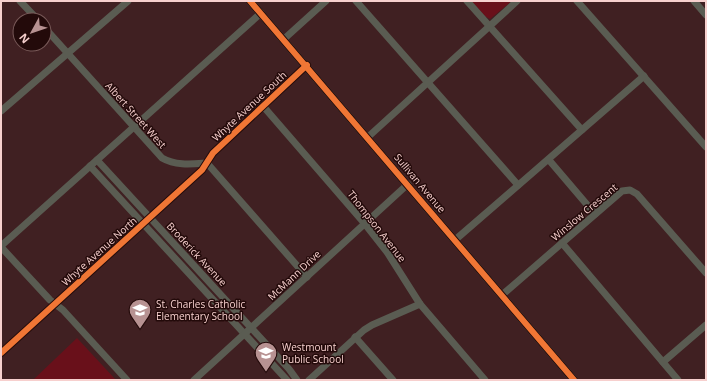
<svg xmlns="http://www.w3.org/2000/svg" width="707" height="381" font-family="'Open Sans',sans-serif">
  <rect width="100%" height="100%" fill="#402022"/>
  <!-- green -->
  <g fill="#69101a">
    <polygon points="471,1 512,1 490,19 486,17"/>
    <polygon points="77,338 116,380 33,380"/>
  </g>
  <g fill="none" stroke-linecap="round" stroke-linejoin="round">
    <!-- minor -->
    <g stroke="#5a5c52" stroke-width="7">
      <polyline points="20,1 38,20"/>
      <polyline points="356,1 518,185"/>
      <polyline points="467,1 582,130"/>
      <polyline points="577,1 706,147"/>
      <polyline points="694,1 706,15"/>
      <path d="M44,27L162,158C176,166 192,164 207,163"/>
      <polyline points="284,39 326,1"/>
      <polyline points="263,106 365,224 387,252 420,304 485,380"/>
      <polyline points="1,111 128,1"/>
      <polyline points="368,137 517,1"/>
      <polyline points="97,160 289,369 297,380"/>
      <polyline points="549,160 595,214"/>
      <polyline points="207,163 307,277"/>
      <polyline points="90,166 287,380"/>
      <polyline points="455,240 644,76"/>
      <polyline points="562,243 678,380"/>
      <polyline points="1,246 261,13"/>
      <polyline points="1,247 50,300 63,310 127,380"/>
      <polyline points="502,295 622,191 630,190 637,194 706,273"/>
      <polyline points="355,337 393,380"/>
      <polyline points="1,353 202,170 213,153 307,65"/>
      <polyline points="663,362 706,325"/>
      <polyline points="194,380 408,184"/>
      <polyline points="309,380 364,330 372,325 420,304"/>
    </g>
    <!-- tertiary -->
    <polyline stroke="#5a5c52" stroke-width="8" points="250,1 574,380"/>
    <!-- cycleway casing -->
    <g stroke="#230a0a" stroke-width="8">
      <g id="cycleway">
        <polyline points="250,1 574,380"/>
        <polyline points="1,353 202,170 213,153 307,65"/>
      </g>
    </g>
    <!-- cycleway -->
    <use href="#cycleway" stroke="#f07635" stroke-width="6"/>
  </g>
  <!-- icons -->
  <defs>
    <g id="school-pin" transform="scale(1.15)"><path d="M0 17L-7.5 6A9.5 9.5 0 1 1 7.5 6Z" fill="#b79292" stroke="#230a0a"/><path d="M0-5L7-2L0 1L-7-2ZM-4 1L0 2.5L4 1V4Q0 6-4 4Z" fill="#fff"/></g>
  </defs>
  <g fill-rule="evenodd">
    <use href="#school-pin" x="140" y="310"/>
    <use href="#school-pin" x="266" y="353"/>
  </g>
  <g text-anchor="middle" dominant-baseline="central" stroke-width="3" stroke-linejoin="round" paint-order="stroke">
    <!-- street labels -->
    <g font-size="10" fill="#f7d0ce" stroke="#230a0a">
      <text transform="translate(249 106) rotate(-43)">Whyte Avenue South</text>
      <text transform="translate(136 115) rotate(48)">Albert Street West</text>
      <text transform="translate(420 183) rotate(50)">Sullivan Avenue</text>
      <text transform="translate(584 212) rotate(-40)">Winslow Crescent</text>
      <text transform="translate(377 226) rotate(52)">Thompson Avenue</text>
      <text transform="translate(99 251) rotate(-42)">Whyte Avenue North</text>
      <text transform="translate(197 254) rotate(47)">Broderick Avenue</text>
      <text transform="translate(294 275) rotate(-43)">McMann Drive</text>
    </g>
    <!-- poi labels -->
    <g font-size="10" fill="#f7d0ce" stroke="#230a0a" text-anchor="start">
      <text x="156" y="304">St. Charles Catholic<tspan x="156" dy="12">Elementary School</tspan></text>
      <text x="282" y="347">Westmount<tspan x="282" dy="12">Public School</tspan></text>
    </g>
  </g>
  <!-- border -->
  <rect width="707" height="381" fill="none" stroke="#f7d0ce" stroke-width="4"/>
  <!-- north arrow -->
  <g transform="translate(32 32) rotate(230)"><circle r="19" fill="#230a0a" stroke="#785958"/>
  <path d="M0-3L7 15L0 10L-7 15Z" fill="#b79292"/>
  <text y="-6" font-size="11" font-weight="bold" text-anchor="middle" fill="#f7d0ce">N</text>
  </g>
</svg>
